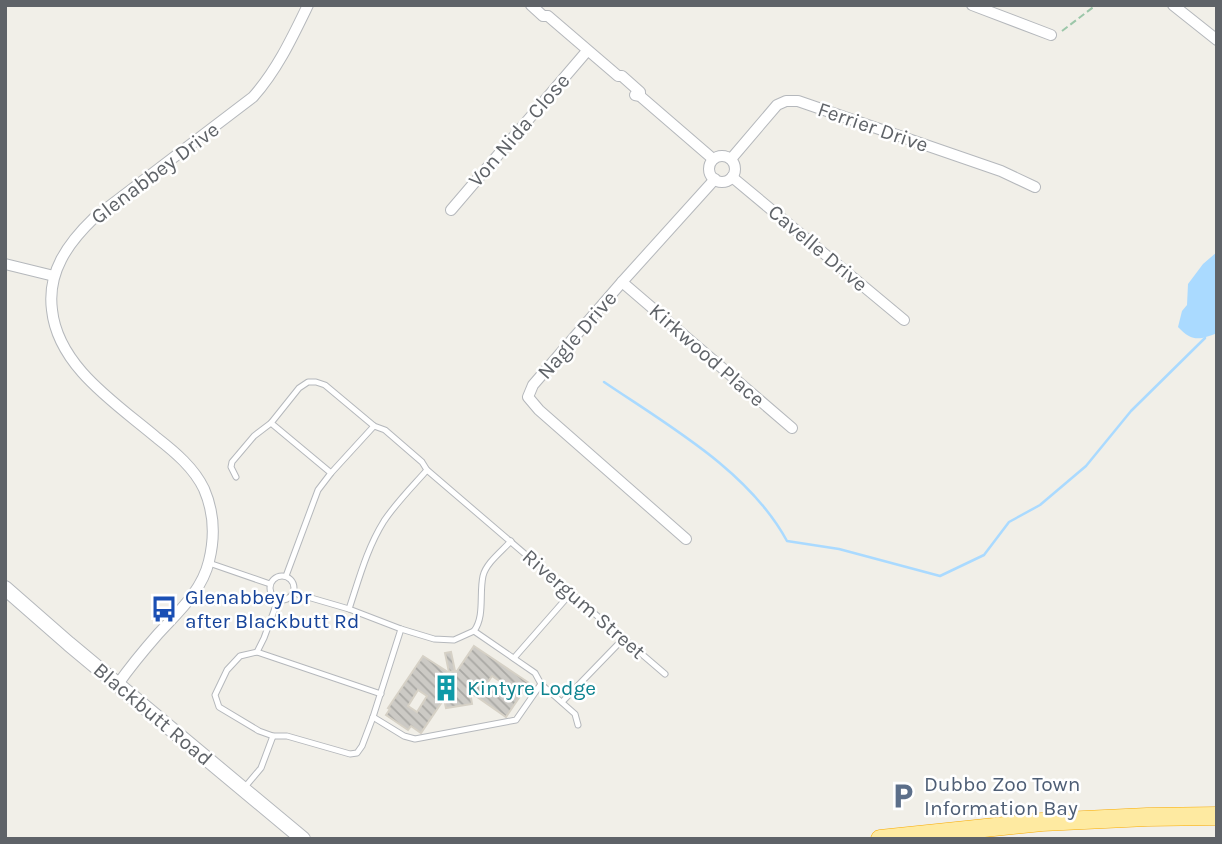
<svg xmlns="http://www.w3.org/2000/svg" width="1222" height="844" font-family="Karla,sans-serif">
  <defs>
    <pattern id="building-back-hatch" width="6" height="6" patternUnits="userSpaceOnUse" patternTransform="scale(1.75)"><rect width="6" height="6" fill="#cccac5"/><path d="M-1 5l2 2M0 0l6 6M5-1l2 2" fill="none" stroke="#a9a8a4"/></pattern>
  </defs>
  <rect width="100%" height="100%" fill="#f1efe8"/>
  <!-- water -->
  <path fill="#aadaff" d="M1217,252V333C1200,340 1192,342 1178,327L1182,311L1187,305L1188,284L1203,264Z"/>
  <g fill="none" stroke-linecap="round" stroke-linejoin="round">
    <!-- stream -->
    <path stroke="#aadaff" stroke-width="2.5" d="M604,382C669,426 749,471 787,541L839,549L940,576L984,555L1009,522L1040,505L1086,466L1131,411L1205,338"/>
  </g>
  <!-- building -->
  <g fill="url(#building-back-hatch)" stroke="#d6d1c6" stroke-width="2" fill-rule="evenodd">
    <path d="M474,646L529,683L506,717L470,692L472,704L446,708L444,699L421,733L411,726L408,730L386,715L390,709L388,708L423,656L448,672L455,671H457ZM492,676L508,687L502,696L486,685ZM418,690L427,696L417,712L408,706Z"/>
    <polygon points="451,652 455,671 449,672 445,653"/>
  </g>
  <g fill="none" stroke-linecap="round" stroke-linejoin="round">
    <!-- service casing -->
    <g stroke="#b5b8bc" stroke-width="7">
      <g id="service">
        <polyline points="271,423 331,473"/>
        <polyline points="236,477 231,467 232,462 254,436 271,423 299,388 308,382 316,382 325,385 374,426 385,430 422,462 427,470 665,674"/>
        <polyline points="209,563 270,584"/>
        <circle cx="282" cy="588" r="12"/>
        <polyline points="286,576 318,490 331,473 374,426"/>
        <polyline points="294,593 349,609 401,629 434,639 454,640 474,631"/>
        <polyline points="278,600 264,638 257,652 240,656 227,670 215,695 219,707 259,731 273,736 287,736 350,754 357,753 362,746 373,717 401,629"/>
        <path d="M349,609C359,579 367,548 384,521C396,503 412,487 427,470"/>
        <polyline points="474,631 535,673 541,684 575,714 578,725"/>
        <path d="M474,631C485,616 479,594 483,576C486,563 502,551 511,541"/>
        <polyline points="257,652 381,694"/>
        <polyline points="514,658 571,593"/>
        <polyline points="562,702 624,638"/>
        <polyline points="373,717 404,736 415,739 516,720 541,684"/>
        <polyline points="245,787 261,768 273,736"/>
      </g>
    </g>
    <!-- minor casing -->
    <g stroke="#b5b8bc" stroke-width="12">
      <g id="minor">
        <polyline points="531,5 543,16 548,16 618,76 622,76 640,92 640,96"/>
        <polyline points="972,5 1051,35"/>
        <polyline points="1173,5 1217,40"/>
        <polyline points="635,95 640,96 713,159"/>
        <circle cx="722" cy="169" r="13"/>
        <polyline points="731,159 777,105 786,101 798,101 1001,171 1035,187"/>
        <polyline points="732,177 904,320"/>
        <polyline points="451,210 587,51"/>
        <polyline points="5,264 54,276"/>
        <polyline points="622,282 792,428"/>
        <polyline points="686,539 539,410 528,397 533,385 622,282 715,179"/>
        <path d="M118,684C130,667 144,650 158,634C178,612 202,591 209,561C215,537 214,512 204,489C194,468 175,452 157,438C117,404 58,367 52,310C47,272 68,243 94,218L253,97C277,70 292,38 308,5"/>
      </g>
    </g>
    <!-- tertiary casing -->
    <g stroke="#b5b8bc" stroke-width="16">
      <polyline id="tertiary" points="5,588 69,644 303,839"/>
    </g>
    <!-- trunk casing -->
    <g stroke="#f9ab00" stroke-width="19">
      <polyline id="trunk" points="880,839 1042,822 1147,817 1217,816"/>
    </g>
    <!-- path -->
    <polyline stroke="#9cc7a9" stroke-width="2" stroke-dasharray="7 3.5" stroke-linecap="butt" points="1062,31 1096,5"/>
    <!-- service -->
    <use href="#service" stroke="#fff" stroke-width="5"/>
    <!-- minor -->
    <use href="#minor" stroke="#fff" stroke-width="10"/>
    <!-- tertiary -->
    <use href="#tertiary" stroke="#fff" stroke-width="14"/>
    <!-- trunk -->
    <use href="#trunk" stroke="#feeaa1" stroke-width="18"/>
  </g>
  <!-- icons -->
  <defs>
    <g id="bus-bare" transform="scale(2.1)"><path d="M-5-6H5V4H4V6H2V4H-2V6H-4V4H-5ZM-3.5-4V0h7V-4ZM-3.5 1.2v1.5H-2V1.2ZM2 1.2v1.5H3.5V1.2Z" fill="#1a4fb4" stroke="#fff" stroke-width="2.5" paint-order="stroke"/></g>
    <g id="building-bare" transform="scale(2.1)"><path d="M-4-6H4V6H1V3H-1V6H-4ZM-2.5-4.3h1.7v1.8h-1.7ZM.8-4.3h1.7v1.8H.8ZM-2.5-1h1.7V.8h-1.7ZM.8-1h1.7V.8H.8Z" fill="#0f9aa8" stroke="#fff" stroke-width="2.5" paint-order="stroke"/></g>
    <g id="parking-bare" transform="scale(2.1)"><path d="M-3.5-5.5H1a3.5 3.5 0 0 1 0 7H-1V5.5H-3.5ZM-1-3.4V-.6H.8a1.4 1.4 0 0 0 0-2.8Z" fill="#5c6f8a" stroke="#fff" stroke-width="2.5" paint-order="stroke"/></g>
  </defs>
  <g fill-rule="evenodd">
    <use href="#bus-bare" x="164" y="609"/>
    <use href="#building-bare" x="446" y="688"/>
    <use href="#parking-bare" x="903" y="796"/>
  </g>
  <g text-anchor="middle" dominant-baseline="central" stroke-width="5" stroke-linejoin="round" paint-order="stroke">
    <!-- street labels -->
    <g font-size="21" fill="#5f6368" stroke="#fff">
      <text transform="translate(873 127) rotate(19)">Ferrier Drive</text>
      <text transform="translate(519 130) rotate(-49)">Von Nida Close</text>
      <text transform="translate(155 173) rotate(-37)">Glenabbey Drive</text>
      <text transform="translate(818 248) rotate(40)">Cavelle Drive</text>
      <text transform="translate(577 335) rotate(-49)">Nagle Drive</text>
      <text transform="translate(707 355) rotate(41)">Kirkwood Place</text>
      <text transform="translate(584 604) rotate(41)">Rivergum Street</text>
      <text transform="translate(153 714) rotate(40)">Blackbutt Road</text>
    </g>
    <!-- transit labels -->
    <g font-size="21" fill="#164399" stroke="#fff" text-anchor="start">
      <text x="185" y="597">Glenabbey Dr<tspan x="185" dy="24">after Blackbutt Rd</tspan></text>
    </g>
    <!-- culture labels -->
    <g font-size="21" fill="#0d838f" stroke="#fff" text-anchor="start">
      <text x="467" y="688">Kintyre Lodge</text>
    </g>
    <!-- service labels -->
    <g font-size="21" fill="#4e5e75" stroke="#fff" text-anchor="start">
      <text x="924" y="784">Dubbo Zoo Town<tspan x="924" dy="24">Information Bay</tspan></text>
    </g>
  </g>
  <!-- border -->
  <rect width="1222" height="844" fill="none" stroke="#5f6368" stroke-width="14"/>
</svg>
